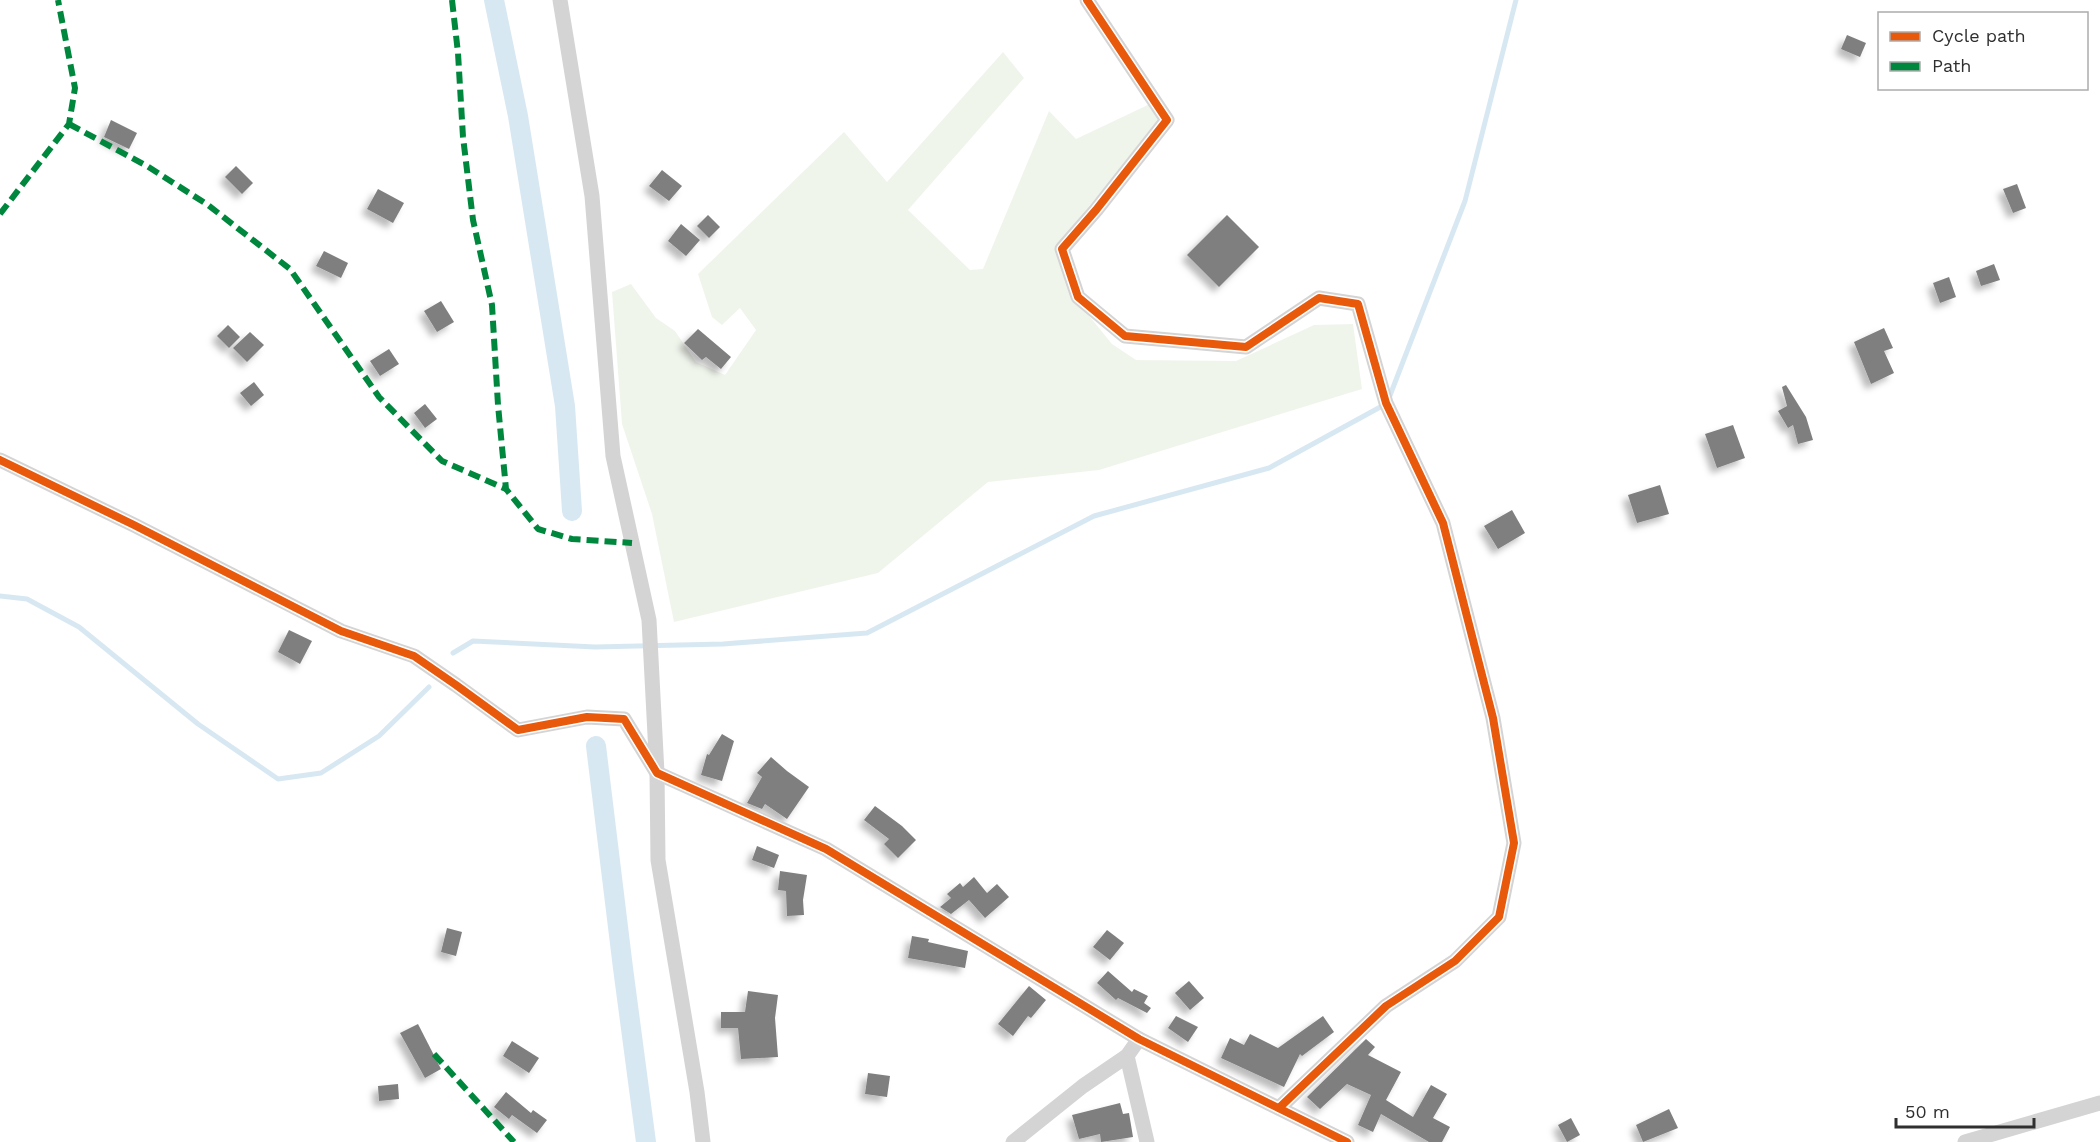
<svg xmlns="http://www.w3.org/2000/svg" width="2100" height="1142" font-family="'Work Sans',sans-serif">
  <defs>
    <filter id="shadow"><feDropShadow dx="-5.5" dy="5.5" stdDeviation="3" flood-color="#0004"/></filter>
  </defs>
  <rect width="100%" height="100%" fill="#fff"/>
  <!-- green -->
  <polygon fill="#f0f5ec" points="1003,52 1024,78 908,210 970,270 983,269 1049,111 1076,139 1152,103 1160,121 1055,247 1073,296 1112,344 1136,360 1236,361 1314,325 1353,324 1362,389 1099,470 988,482 878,573 674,622 652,514 622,424 612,292 631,284 656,318 675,331 696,362 725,375 756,330 740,308 722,325 712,317 698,274 844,132 887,182"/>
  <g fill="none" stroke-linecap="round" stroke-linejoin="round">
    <!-- stream -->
    <g stroke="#d8e8f2" stroke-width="5">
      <polyline points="1389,398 1465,201 1516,0"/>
      <polyline points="0,596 27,599 79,627 198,724 278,779 321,773 379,736 429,687"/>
      <polyline points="453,653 473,641 595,647 723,644 867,633 1094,516 1269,468 1384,405"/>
    </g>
    <!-- canal -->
    <g stroke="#d8e8f2" stroke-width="20">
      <polyline points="494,0 518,116 565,406 572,511"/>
      <polyline points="596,746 623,968 646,1142"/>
    </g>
  </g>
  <!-- building -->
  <g fill="#7f7f7f" filter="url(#shadow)">
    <polygon points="1847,35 1866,43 1860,57 1841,49"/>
    <polygon points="111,120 137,133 129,149 104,137"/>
    <polygon points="236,166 253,183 242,194 225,177"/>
    <polygon points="662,170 682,186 669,201 649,186"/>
    <polygon points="2017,184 2026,208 2013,213 2003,189"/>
    <polygon points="378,189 404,203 393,223 367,209"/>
    <polygon points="708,215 720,227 709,238 697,226"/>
    <polygon points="1227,215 1259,247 1219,287 1187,255"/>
    <polygon points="681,224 700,240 686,256 668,241"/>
    <polygon points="324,251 348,263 341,278 316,266"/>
    <polygon points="1994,264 2000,280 1981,286 1976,271"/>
    <polygon points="1949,277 1956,297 1940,303 1933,283"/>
    <polygon points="441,301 454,322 437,332 424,311"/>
    <polygon points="228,325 240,337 229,348 217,336"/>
    <polygon points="1884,328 1893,348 1884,351 1894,373 1871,384 1854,342"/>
    <polygon points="698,329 731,357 721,369 706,357 702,360 684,343"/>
    <polygon points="250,332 264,345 247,362 233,348"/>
    <polygon points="389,349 399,364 380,376 370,361"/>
    <polygon points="254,382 264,395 251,406 240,393"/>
    <polygon points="1786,385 1806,417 1813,440 1798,444 1793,425 1788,428 1778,411 1787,406 1782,387"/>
    <polygon points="425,404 437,419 425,428 414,413"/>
    <polygon points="1733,425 1745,458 1717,468 1705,434"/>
    <polygon points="1660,485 1669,514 1637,523 1628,495"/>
    <polygon points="1512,510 1525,533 1498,549 1484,526"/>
    <polygon points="289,630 312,641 300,664 278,652"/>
    <polygon points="722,734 734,741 722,781 701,775 707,754 709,755"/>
    <polygon points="771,757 787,771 809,787 787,819 765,804 762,809 747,803 762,777 757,773"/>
    <polygon points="875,806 902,826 916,840 898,858 884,844 889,839 864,820"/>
    <polygon points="757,846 779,855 774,868 752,860"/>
    <polygon points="780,871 807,875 803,900 804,915 787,916 786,891 778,890"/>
    <polygon points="974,877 987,893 997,884 1009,897 985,918 969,900 951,914 940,907 951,898 947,894 960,883 963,887"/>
    <polygon points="447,928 462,932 456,956 441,952"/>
    <polygon points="1107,930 1124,943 1110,960 1093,947"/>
    <polygon points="912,936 929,939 928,942 968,951 965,968 908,958"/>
    <polygon points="1108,971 1132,992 1134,989 1148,996 1144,1003 1151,1008 1147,1013 1118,998 1116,1000 1097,983"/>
    <polygon points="1189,981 1204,998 1190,1010 1175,993"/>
    <polygon points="1029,986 1046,1000 1031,1018 1028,1016 1013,1036 998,1024"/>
    <polygon points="748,991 778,995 775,1018 778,1057 741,1059 738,1028 721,1028 721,1012 745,1012"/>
    <polygon points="1176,1016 1198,1027 1188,1042 1168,1028"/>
    <polygon points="1323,1016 1334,1032 1302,1056 1300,1054 1284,1087 1221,1058 1230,1038 1244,1045 1250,1034 1278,1048"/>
    <polygon points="418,1024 441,1069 425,1078 400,1033"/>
    <polygon points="1366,1039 1375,1047 1368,1055 1401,1072 1386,1100 1413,1117 1431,1085 1447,1094 1433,1118 1450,1127 1442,1142 1429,1142 1381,1114 1373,1132 1358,1125 1371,1095 1347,1084 1320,1109 1307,1097"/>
    <polygon points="512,1041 539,1058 529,1073 503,1056"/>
    <polygon points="868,1073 890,1076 887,1097 865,1094"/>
    <polygon points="398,1084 399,1099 379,1101 378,1086"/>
    <polygon points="506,1092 531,1113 533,1110 547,1120 537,1133 512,1115 509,1119 494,1107"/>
    <polygon points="1120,1103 1123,1114 1129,1113 1133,1137 1101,1142 1100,1134 1079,1139 1072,1115"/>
    <polygon points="1669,1109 1678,1128 1643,1142 1636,1125"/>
    <polygon points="1571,1118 1580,1135 1567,1142 1558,1125"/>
  </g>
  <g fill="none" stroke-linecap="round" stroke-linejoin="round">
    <!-- street -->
    <g stroke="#d4d4d4" stroke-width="15">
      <polyline points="560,0 592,196 613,456 649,620 657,773 658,860 697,1092 703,1142"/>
      <polyline points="1087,0 1167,120 1096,210 1062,249 1078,297 1125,336 1246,347 1319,298 1358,304 1386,403 1443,523 1493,718 1514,843 1499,917 1455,961 1386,1006 1279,1108"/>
      <polyline points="0,460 134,525 341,631 414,656 456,685 518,730 587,717 624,719 657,773 826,849 1139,1039 1347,1142"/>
      <polyline points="1127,1056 1147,1142"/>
      <polyline points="1013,1142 1083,1086 1127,1056 1139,1039"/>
      <polyline points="1965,1142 2100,1103"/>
    </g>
    <!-- quiet -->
    <g stroke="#00873e" stroke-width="6" stroke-dasharray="12 6" stroke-linecap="butt">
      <polyline points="452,0 458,53 463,137 473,220 492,305 498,405 506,489 538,529 572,539 632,543"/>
      <polyline points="69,124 147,166 208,205 290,269 379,397 442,461 506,489"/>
      <polyline points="0,214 69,124 75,88 58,0"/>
      <polyline points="434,1054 514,1142"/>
    </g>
    <!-- cycleway casing -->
    <g stroke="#fff" stroke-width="11">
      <g id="cycleway">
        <polyline points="1087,0 1167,120 1096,210 1062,249 1078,297 1125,336 1246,347 1319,298 1358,304 1386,403 1443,523 1493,718 1514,843 1499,917 1455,961 1386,1006 1279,1108"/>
        <polyline points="0,460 134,525 341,631 414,656 456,685 518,730 587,717 624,719 657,773 826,849 1139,1039 1347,1142"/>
      </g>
    </g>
    <!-- cycleway -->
    <use href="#cycleway" stroke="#e8590c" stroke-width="8"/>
  </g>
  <!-- legend -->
  <rect x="1878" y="12" width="210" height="78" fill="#ffffff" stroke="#acacac" stroke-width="1.5"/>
  <rect x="1890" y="32" width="30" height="9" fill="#e8590c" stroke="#acacac" stroke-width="1.5"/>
  <text x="1932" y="42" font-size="18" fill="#2f2f2f">Cycle path</text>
  <rect x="1890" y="62" width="30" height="9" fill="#00873e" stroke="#acacac" stroke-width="1.5"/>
  <text x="1932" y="72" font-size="18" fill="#2f2f2f">Path</text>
  <!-- scale -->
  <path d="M1896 1118v9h138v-9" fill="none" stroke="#2f2f2f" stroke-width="3"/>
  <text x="1905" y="1118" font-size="18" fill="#2f2f2f" stroke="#ffffff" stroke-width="4.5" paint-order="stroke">50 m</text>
</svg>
